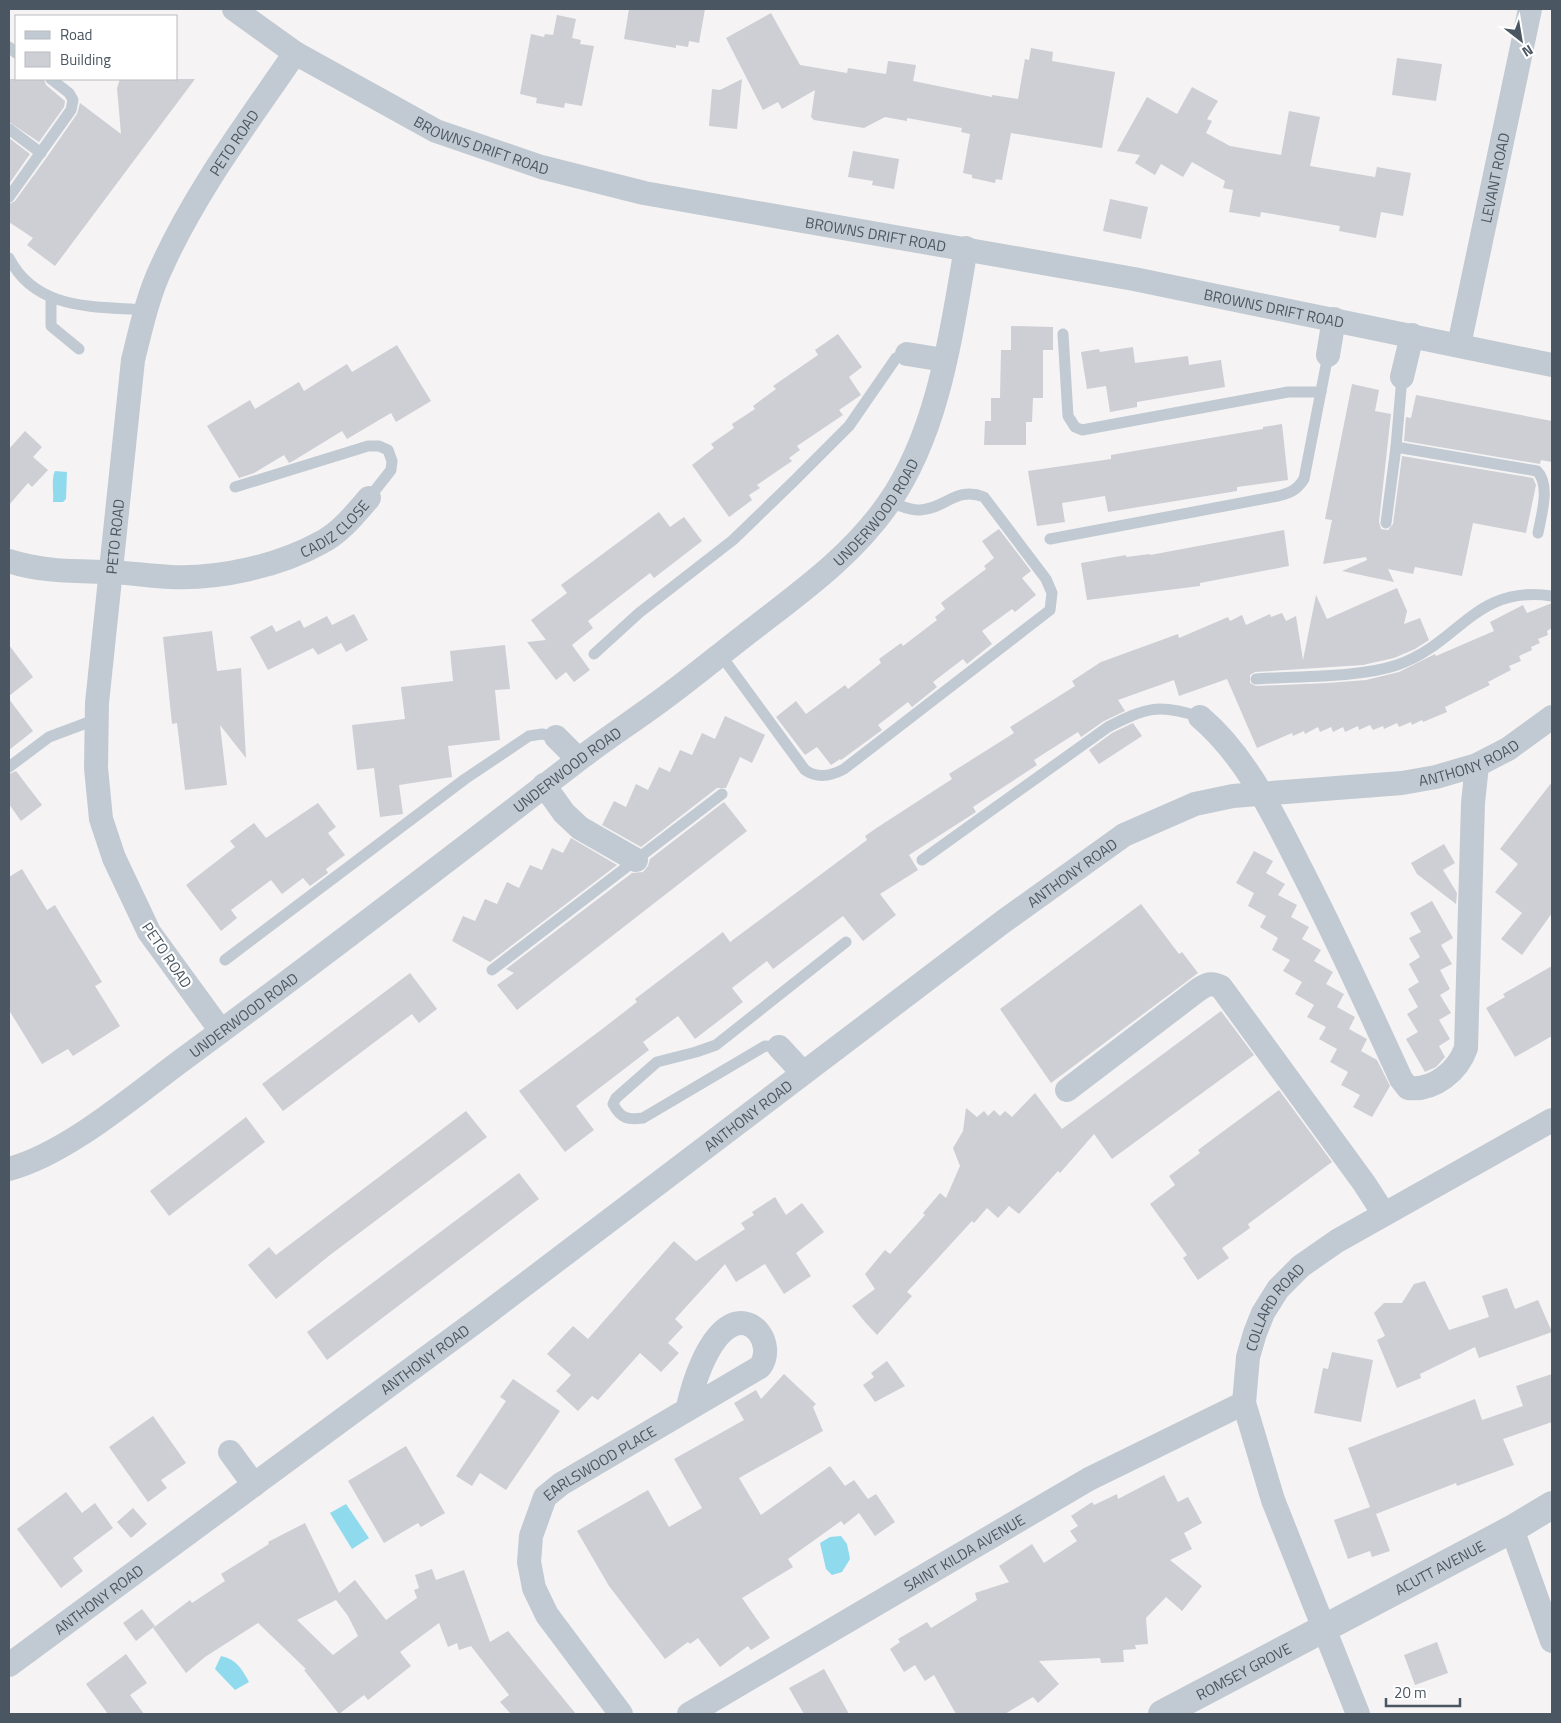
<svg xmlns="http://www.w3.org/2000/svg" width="1561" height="1723" font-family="'Titillium Web',sans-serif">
  <rect width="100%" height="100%" fill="#f5f3f3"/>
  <!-- water -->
  <g fill="#90daee">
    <path d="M55,471L67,472L66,499L63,502H53C54,493 51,478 55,471Z"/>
    <polygon points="346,1504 369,1538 352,1549 330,1513"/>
    <polygon points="841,1536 847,1544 850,1559 842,1572 832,1575 826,1569 820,1543 830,1537"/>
    <path d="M221,1656C236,1659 242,1669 249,1682L235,1690L215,1669Z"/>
  </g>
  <!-- building -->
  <g fill="#cdcfd5" fill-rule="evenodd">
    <polygon points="629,9 705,9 699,43 689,41 688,47 676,45 676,48 624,39"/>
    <polygon points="771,13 800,65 847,73 848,68 886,74 888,61 916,65 913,81 992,97 992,95 1018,99 1025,59 1029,60 1031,48 1053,52 1052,61 1115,72 1102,148 1011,133 1002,180 996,179 995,183 972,178 972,175 963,173 970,134 961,132 962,128 907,118 907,121 885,117 864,128 814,120 811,117 815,90 782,109 778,102 763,110 726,38"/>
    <polygon points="557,15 576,19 572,38 581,40 580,44 594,46 582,106 565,103 564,108 536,103 537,98 520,94 531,34 544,37 545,34 553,35"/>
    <polygon points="1397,58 1442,64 1436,101 1392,95"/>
    <polygon points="9,79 44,79 46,85 65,101 64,107 39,142 9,122"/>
    <polygon points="120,79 195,79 55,266 27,245 33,238 9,222 9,204 15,201 47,157 77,114 80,103 121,134 117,88"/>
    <polygon points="742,79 737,129 709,126 712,89 720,90"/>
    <polygon points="1192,87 1218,101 1207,119 1212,121 1206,133 1230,146 1281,155 1289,111 1320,117 1310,166 1375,177 1377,167 1411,173 1403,216 1381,212 1376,238 1339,231 1340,226 1261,212 1260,217 1229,212 1233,190 1223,188 1225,181 1192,162 1183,177 1161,164 1155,175 1135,163 1140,155 1117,151 1147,97 1177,114"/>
    <polygon points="9,138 30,154 9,184"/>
    <polygon points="853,151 899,159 894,189 872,185 873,181 848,177"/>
    <polygon points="1110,199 1148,207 1141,239 1103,231"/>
    <polygon points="1011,326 1053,327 1053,350 1043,350 1043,398 1033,398 1032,422 1026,422 1026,445 984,445 985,421 991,421 991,398 1000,398 1001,350 1011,350"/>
    <polygon points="838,334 862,367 849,377 861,395 839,410 843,415 797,446 800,450 789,458 792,461 757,485 760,488 749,495 752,500 729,517 692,465 714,448 711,444 734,428 732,424 755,409 753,406 776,389 773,386 818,355 815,350"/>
    <polygon points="397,345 431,401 396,422 391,413 347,439 342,431 293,461 289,463 284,455 254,473 239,478 207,426 250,400 255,409 299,382 304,391 347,364 352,372"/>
    <polygon points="1133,347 1135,363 1188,356 1189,365 1221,360 1225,387 1137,402 1137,407 1110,412 1106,386 1087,389 1081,352 1099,349 1100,352"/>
    <polygon points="1352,384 1379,390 1375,411 1391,414 1379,522 1381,529 1388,530 1393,524 1402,456 1533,478 1536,485 1526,533 1473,523 1462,576 1415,567 1413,574 1388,569 1394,582 1342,571 1367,560 1366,557 1323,564 1332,520 1325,519"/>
    <polygon points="1416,395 1552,421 1552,462 1541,460 1540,464 1404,441 1406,417 1411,418"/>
    <polygon points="1282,424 1288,480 1237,487 1237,491 1108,512 1105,496 1062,503 1065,522 1037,526 1028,471 1111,459 1111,455 1263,429 1263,427"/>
    <polygon points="25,431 42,447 33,457 48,470 32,487 28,483 9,505 9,449"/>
    <polygon points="659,512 670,527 684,517 702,541 654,578 650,573 588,621 593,628 572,645 590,670 574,682 566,672 556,680 527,642 546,640 531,620 567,593 561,585"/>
    <polygon points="999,529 1031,571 1022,578 1036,595 1015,612 1012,609 982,631 992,644 967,664 963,659 933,682 937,687 912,707 908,702 878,725 882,730 841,760 840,759 831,765 817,747 805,755 776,717 796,701 806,714 845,685 848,689 881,663 879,659 901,643 903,646 937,620 935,617 945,609 941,603 986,569 984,566 994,558 982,541"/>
    <polygon points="1284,530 1289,566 1200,583 1200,586 1087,600 1081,563 1126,555 1126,557 1150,554 1150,555"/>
    <polygon points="1397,588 1407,611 1404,624 1420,618 1429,640 1415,649 1394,658 1363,665 1255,672 1250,675 1250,683 1256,686 1328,683 1366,680 1399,672 1435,654 1436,656 1494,631 1490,622 1523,605 1527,613 1552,603 1552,628 1547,631 1548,635 1538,639 1540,643 1531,647 1532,650 1519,656 1521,661 1509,666 1511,670 1488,682 1490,685 1445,707 1447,712 1423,722 1422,720 1412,725 1411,722 1399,727 1397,723 1384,729 1383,726 1373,730 1370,725 1359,730 1358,726 1345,732 1343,727 1333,732 1331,727 1320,732 1318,727 1305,734 1304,731 1293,736 1292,733 1257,748 1227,679 1179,696 1174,680 1118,700 1125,711 1104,721 1081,737 1078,732 1034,760 1037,765 973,807 976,812 909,855 918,870 880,894 896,915 863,941 843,916 773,969 767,961 732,988 743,1002 695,1039 678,1016 643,1042 649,1050 576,1106 594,1130 565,1152 519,1091 601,1030 637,1002 635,999 723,932 730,942 867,840 865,836 875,829 952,779 949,774 1014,733 1010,727 1075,686 1072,681 1101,662 1178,634 1179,638 1228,617 1230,621 1242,615 1246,625 1270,614 1271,617 1282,613 1286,621 1296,616 1303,660 1316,595 1327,619"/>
    <polygon points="354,614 368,640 346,652 341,643 318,655 313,648 268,670 250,637 272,625 276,632 300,620 304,628 327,616 332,625"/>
    <polygon points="212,631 217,671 241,668 246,758 220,725 227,785 185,790 177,723 172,724 163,637"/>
    <polygon points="9,645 33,677 9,696"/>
    <polygon points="505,645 510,689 495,690 500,740 448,746 452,777 399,785 403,814 380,817 374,768 357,770 352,725 405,719 401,687 453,681 450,651"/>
    <polygon points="9,699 33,731 9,750"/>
    <polygon points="725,716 765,735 752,763 740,757 726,788 717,788 641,847 602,825 614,801 626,807 636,784 648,790 659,767 670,772 680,750 692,755 702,733 715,739"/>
    <polygon points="1133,723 1142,736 1099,764 1089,750 1112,733"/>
    <polygon points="16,771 42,805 21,821 9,804 9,774"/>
    <polygon points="1552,782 1552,913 1522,955 1501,939 1522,913 1495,892 1518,864 1500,849"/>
    <polygon points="724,802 747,831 517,1010 497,985 514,973 506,969 632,873 643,872 648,866 650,859"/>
    <polygon points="318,803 336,827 328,833 345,855 326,869 328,873 310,886 303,878 282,894 271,880 231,910 237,918 221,931 186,885 235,847 230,841 254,823 266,838"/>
    <polygon points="571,838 617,865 490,962 452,941 463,916 475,921 485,899 497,904 507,882 519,888 530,865 542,870 552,848 563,853"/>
    <polygon points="1444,844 1455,863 1443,870 1457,893 1456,904 1417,874 1411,863"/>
    <polygon points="1254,851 1273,861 1266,873 1285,884 1278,895 1297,905 1291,917 1309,927 1302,939 1321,950 1314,961 1333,972 1326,984 1344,994 1337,1007 1355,1017 1349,1029 1367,1039 1361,1051 1377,1060 1390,1086 1372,1117 1353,1107 1360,1095 1341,1085 1348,1072 1330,1062 1337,1049 1319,1039 1326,1027 1307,1017 1314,1005 1295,994 1302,982 1283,971 1290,960 1272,950 1278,938 1260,927 1266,916 1248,906 1254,893 1236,883"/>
    <polygon points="22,869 47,910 55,905 62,917 102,982 95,986 120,1026 73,1056 68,1049 42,1064 9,1010 9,877"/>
    <polygon points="1432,901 1453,938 1441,945 1452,964 1440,970 1450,989 1440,995 1451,1013 1439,1020 1450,1039 1439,1046 1445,1057 1436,1067 1425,1072 1406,1039 1418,1032 1407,1014 1418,1007 1408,989 1419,982 1409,964 1420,957 1409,938 1421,932 1410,913"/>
    <polygon points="1141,904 1179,954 1182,952 1198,973 1051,1083 1000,1009"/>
    <polygon points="1552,966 1552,1036 1515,1057 1486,1008 1505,997 1503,994"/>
    <polygon points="410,973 437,1009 419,1023 412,1014 283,1111 262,1084"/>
    <polygon points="1221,1011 1254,1055 1112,1159 1094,1134 1060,1173 1058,1171 1019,1214 1009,1206 998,1218 987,1208 974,1223 972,1221 907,1292 912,1296 877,1335 865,1322 852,1306 875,1289 865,1274 885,1250 890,1254 925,1215 923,1213 940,1193 946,1198 960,1166 953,1148 963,1131 966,1108 977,1117 984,1111 988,1116 994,1110 1000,1116 1005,1111 1012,1117 1035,1093 1062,1129"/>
    <polygon points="1279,1090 1332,1162 1248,1224 1250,1228 1222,1248 1229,1258 1198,1280 1183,1258 1187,1255 1150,1204 1175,1185 1169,1176 1200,1153 1198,1150"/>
    <polygon points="466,1111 487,1137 330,1255 276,1299 248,1265 269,1247 276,1255"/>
    <polygon points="246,1117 265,1142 169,1216 150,1191"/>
    <polygon points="519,1173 539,1199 327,1360 307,1332"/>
    <polygon points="775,1197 786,1215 802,1203 824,1232 796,1253 811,1276 784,1294 765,1264 736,1282 725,1264 675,1319 683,1327 668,1343 679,1353 661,1372 640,1353 598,1400 592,1396 578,1411 556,1391 571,1375 547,1354 573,1326 588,1339 674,1241 696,1261 745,1229 741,1223 754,1215 752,1212"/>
    <polygon points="1425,1281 1449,1330 1489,1317 1482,1296 1507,1288 1515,1309 1538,1300 1552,1332 1479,1358 1475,1347 1420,1374 1421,1378 1397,1388 1377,1340 1385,1336 1374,1313 1384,1303 1402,1303 1414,1284"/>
    <polygon points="1332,1352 1373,1360 1361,1422 1314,1413 1323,1368 1328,1369"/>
    <polygon points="887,1361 905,1386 875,1402 863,1385 874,1377 871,1373"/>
    <polygon points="784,1374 816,1404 813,1407 823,1431 739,1478 761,1515 830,1466 845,1486 854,1480 868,1499 876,1494 895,1522 875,1536 859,1513 844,1525 841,1521 788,1559 793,1567 742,1598 770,1638 751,1650 748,1646 720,1667 698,1638 690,1644 688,1642 665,1659 609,1586 577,1531 648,1490 669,1527 702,1508 674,1459 744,1420 734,1403 756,1390 761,1399"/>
    <polygon points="1552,1374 1552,1422 1503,1439 1514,1465 1457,1486 1456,1483 1376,1514 1390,1551 1372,1557 1370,1551 1348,1559 1334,1520 1370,1507 1348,1448 1475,1399 1482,1420 1523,1406 1516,1386"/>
    <polygon points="513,1379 560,1411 506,1490 480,1473 472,1486 456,1476 506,1401 500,1397"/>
    <polygon points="153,1416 186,1463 161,1480 167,1488 148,1502 109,1447"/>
    <polygon points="406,1446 445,1513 421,1527 418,1523 384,1543 348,1481"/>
    <polygon points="1164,1475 1178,1502 1188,1497 1202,1523 1184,1533 1192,1549 1170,1560 1202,1586 1182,1611 1166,1597 1146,1618 1148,1644 1135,1645 1136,1649 1123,1650 1124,1662 1101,1663 1100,1658 1039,1661 1059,1684 1038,1703 1033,1697 1005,1714 956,1714 934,1675 925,1681 915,1665 904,1672 890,1649 900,1642 898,1639 927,1622 931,1628 977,1600 975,1593 1009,1582 999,1566 1032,1544 1044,1563 1077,1541 1070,1531 1078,1526 1071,1516 1092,1502 1094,1505 1117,1494 1118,1499"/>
    <polygon points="66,1492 82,1513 95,1503 113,1528 73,1558 83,1571 61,1588 17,1529"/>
    <polygon points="133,1508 147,1524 131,1538 117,1522"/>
    <path d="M305,1523L339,1593L355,1580L386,1620L417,1598L414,1590L419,1588L415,1575L432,1569L436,1580L464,1570L490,1642L508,1631L576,1714H511L500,1702L509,1695L471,1646L459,1650L457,1643L448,1647L439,1623L400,1652L411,1666L368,1700L364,1695L339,1714L304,1670L306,1669L258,1623L205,1657L186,1673L153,1628L190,1600L192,1603L225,1581L221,1574L269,1544L268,1542ZM336,1600L348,1616L358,1636L333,1655L297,1620Z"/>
    <polygon points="142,1609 155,1626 136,1641 123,1623"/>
    <polygon points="1437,1642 1448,1673 1415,1685 1404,1655"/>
    <polygon points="126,1654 147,1683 130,1695 144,1714 108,1714 86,1684"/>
    <polygon points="824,1669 849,1714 804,1714 789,1688"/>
  </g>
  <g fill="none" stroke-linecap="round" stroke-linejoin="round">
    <!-- service -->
    <g stroke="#c1cad2" stroke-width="11">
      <polyline points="9,47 16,53"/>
      <polyline points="9,129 41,153"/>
      <polyline points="9,197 71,110 73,100 69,93 51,79"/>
      <path d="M9,258C36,311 94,306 145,310"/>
      <polyline points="51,298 51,326 79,349"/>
      <polyline points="1063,334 1068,416 1075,427 1082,430 1288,392 1321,392"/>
      <path d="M1396,447L1537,471C1551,485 1541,516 1538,533"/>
      <polyline points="235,487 368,446 379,446 388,450 392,461 391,470 369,498"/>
      <polyline points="1386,523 1396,447 1402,377"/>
      <path d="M1050,539L1278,496C1290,493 1297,490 1304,479L1328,355"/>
      <polyline points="594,654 639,613 733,540 793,482 849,426 896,358 907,354"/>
      <path d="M720,654L805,770C818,779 831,776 844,769L1050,610L1052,593L1046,579L984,497C956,486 945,509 920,510C911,511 899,505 889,502"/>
      <path d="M1256,679C1298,676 1358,678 1397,665C1459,644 1475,584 1552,596"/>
      <polyline points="9,767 49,737 97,719"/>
      <path d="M922,860L1108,727C1146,708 1158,703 1200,717"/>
      <polyline points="225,960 465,779 529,736 542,734 556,737"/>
      <polyline points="492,970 722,794"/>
      <path d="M779,1047L765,1046L643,1118C628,1120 621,1119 613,1104L616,1098L657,1062L696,1052L716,1045L846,942"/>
    </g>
    <!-- minor -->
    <g stroke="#c1cad2" stroke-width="24">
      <path id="s1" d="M234,9L295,53L436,131L541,167L644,193L1134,279L1552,365"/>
      <path id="s2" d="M1459,345L1530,9"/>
      <polyline points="907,354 944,360"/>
      <polyline points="1328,355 1334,319"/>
      <polyline points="1402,377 1412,335"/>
      <path id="s3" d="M9,561C42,572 76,571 111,572C131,573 151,576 171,577C220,579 279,566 322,542C341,532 355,514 369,498"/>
      <path d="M1200,717C1247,757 1274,816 1302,871C1337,939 1369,1009 1401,1079L1408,1088C1434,1091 1458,1071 1466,1048L1473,803L1477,765"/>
      <polyline points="556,737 578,759"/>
      <polyline points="544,785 564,813 580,828 636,860"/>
      <path id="s4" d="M221,1031L149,932L114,858L101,819L96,768L97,703L133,360C141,328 148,295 162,266C197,189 248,122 295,53"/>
      <polyline points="779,1047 803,1073"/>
      <path d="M1067,1090L1198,990C1207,984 1211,982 1221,987L1364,1183L1384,1214"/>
      <path id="s5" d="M9,1169C69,1153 138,1092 189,1055C317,961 443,864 569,767C598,744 629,724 659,702C692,678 724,651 757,626C805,589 853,554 888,504C939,431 951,334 966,248"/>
      <polyline points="230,1452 254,1485"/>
      <polyline points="1512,1529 1552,1641"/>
      <path id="s6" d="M9,1665L486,1314L1004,921L1124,835L1195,804L1233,796L1402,783L1436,777L1477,765L1508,749L1552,717"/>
      <path id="s7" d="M621,1714L547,1615L534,1588L529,1562L531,1536L545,1497L561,1484L760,1367C776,1345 752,1310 727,1328C706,1343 693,1384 688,1407"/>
      <path id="s8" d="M689,1714L1089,1479L1244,1403"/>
      <path id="s9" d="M1358,1714L1273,1500L1244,1403L1248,1357L1255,1333L1263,1313L1278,1289L1301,1266L1337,1241L1552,1120"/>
    </g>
    <!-- tertiary -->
    <path stroke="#c1cad2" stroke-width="28" id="s10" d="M1162,1714L1512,1529L1552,1505"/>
  </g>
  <g text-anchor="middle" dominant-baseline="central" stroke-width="4.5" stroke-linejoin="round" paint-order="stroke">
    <!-- street labels -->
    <g font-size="15" fill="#4a5661" stroke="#fff">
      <text stroke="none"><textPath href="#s4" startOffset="948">PETO ROAD</textPath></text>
      <text stroke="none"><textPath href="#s1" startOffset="284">BROWNS DRIFT ROAD</textPath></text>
      <text stroke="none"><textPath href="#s2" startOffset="171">LEVANT ROAD</textPath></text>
      <text stroke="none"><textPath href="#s1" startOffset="689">BROWNS DRIFT ROAD</textPath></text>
      <text stroke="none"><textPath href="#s1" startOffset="1094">BROWNS DRIFT ROAD</textPath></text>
      <text stroke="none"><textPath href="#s5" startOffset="1092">UNDERWOOD ROAD</textPath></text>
      <text stroke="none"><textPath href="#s3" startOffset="338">CADIZ CLOSE</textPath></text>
      <text stroke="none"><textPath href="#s4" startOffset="529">PETO ROAD</textPath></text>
      <text stroke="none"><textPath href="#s6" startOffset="1746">ANTHONY ROAD</textPath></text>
      <text stroke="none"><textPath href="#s5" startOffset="688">UNDERWOOD ROAD</textPath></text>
      <text stroke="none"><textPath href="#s6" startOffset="1326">ANTHONY ROAD</textPath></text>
      <text transform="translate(167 955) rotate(56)">PETO ROAD</text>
      <text stroke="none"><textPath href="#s5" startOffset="282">UNDERWOOD ROAD</textPath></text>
      <text stroke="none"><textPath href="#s6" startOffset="921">ANTHONY ROAD</textPath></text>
      <text stroke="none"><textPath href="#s9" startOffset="435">COLLARD ROAD</textPath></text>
      <text stroke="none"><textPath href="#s6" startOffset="516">ANTHONY ROAD</textPath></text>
      <text stroke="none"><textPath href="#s7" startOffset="312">EARLSWOOD PLACE</textPath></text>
      <text stroke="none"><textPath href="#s8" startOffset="319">SAINT KILDA AVENUE</textPath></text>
      <text stroke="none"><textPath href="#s10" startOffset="314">ACUTT AVENUE</textPath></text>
      <text stroke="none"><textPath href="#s6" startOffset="111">ANTHONY ROAD</textPath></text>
      <text stroke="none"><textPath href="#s10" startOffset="92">ROMSEY GROVE</textPath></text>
    </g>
  </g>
  <!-- border -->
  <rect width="1561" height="1723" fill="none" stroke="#4a5661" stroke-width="20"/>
  <!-- legend -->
  <rect x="15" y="15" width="162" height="65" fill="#ffffff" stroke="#b7bbc0"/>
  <rect x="25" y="31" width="25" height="8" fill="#c1cad2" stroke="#b7bbc0"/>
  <text x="60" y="40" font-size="15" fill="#4a5661">Road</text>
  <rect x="25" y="52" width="25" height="15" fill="#cdcfd5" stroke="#b7bbc0"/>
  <text x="60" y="65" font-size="15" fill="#4a5661">Building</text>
  <!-- north arrow -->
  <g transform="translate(1521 40) rotate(149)" stroke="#ffffff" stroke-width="4" paint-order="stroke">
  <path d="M0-4L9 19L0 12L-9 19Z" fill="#4a5661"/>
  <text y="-8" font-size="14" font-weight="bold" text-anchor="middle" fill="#4a5661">N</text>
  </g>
  <!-- scale -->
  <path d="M1386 1698v8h74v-8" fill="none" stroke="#4a5661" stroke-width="2.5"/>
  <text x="1394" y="1698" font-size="15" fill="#4a5661" stroke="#ffffff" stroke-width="4" paint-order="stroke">20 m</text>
</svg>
